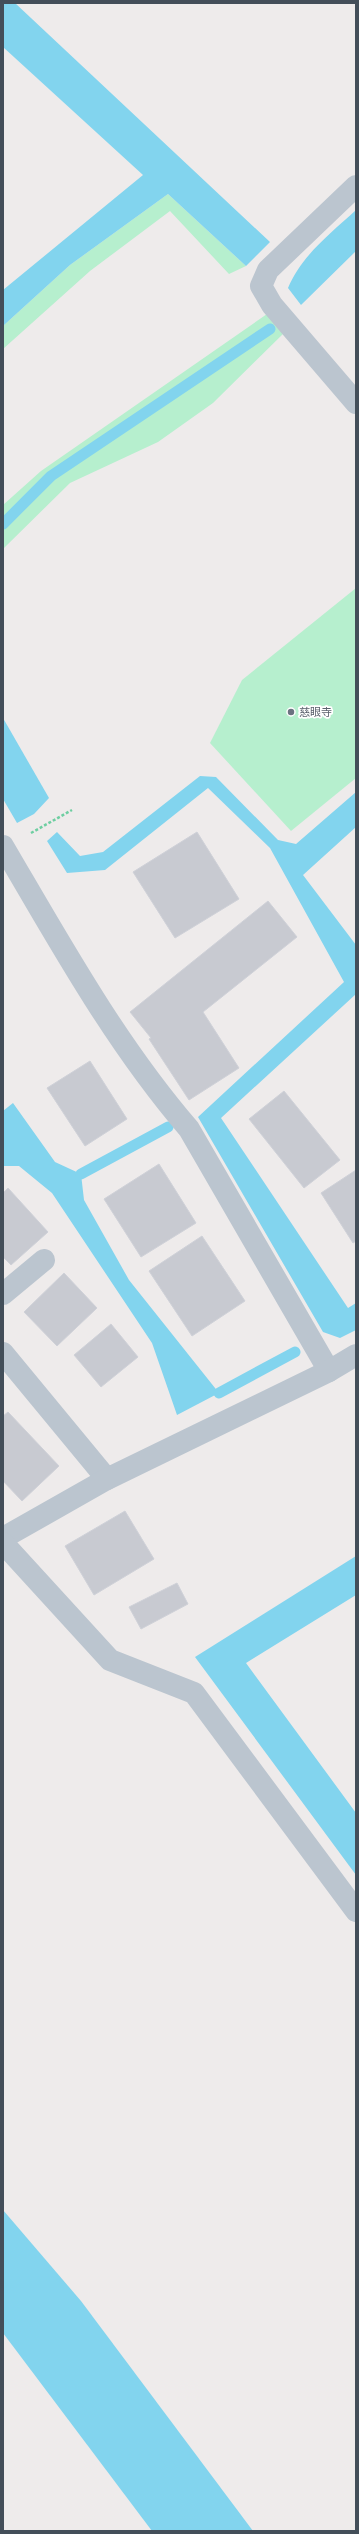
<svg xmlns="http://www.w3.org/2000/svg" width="359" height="2534" font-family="Montserrat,'Noto Sans JP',sans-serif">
  <rect width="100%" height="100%" fill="#eeebeb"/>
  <!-- green -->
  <g fill="#b6efce">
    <polygon points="168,194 246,266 229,274 170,211 90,271 3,349 3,326 70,265"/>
    <polygon points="267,314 284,333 213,403 158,442 70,483 3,549 3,505 41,471"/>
    <polygon points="356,588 356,778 291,831 210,743 242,680"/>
  </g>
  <!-- water -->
  <g fill="#82d4ee">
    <polygon points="3,3 15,3 270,242 246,266 168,194 70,265 3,326 3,290 143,175 3,47"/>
    <path d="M356,210V251L301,305L288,288C302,255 330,234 356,210Z"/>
    <polygon points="3,718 49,798 34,814 17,823 3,799"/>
    <polygon points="200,776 216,777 278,840 296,844 356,792 356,827 303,875 356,945 356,994 221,1118 348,1308 356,1303 356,1330 340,1338 323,1332 198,1117 344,982 270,848 208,788 105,870 67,873 47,841 57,832 80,856 103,852"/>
    <polygon points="13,1103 55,1162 81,1174 84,1200 129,1280 219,1393 177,1415 152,1343 52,1193 19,1166 3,1166 3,1111"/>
    <polygon points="356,1556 356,1595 246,1663 356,1813 356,1875 195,1657"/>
    <polygon points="3,2210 81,2301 253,2531 152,2531 3,2333"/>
  </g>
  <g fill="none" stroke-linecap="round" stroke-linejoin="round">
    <!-- stream -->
    <g stroke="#82d4ee" stroke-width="11">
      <polyline points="3,524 51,476 270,329"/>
      <polyline points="81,1174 168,1127"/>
      <polyline points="219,1393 295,1352"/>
    </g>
  </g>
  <!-- building -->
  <g fill="#c8cad1" stroke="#cfd1d8">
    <polygon points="197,832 239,899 175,938 133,872"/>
    <polygon points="268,901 297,937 203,1012 239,1068 189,1100 149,1039 151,1038 130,1012"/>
    <polygon points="90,1061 127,1119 85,1146 47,1088"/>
    <polygon points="284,1091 340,1160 304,1188 249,1119"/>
    <polygon points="159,1164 196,1223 141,1257 104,1199"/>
    <polygon points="356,1170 356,1241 353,1243 321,1193"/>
    <polygon points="8,1188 48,1232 11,1265 3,1257 3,1193"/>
    <polygon points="202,1236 245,1301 192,1336 149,1271"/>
    <polygon points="64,1273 97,1308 57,1346 24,1312"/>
    <polygon points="111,1324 138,1357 101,1387 74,1355"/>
    <polygon points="8,1412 59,1466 22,1501 3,1481 3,1416"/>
    <polygon points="125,1511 154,1559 94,1595 65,1546"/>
    <polygon points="177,1583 188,1604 141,1629 129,1607"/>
  </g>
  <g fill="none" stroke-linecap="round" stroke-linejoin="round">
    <!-- path -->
    <polyline stroke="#6ecea1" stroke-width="2.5" stroke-dasharray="3 2" stroke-linecap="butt" points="31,833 72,810"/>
    <!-- street -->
    <g stroke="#bbc5cf" stroke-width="22">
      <polyline points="356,186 268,270 261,286 272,305 356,403"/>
      <path d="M3,846C60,943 115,1043 189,1129L329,1371"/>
      <polyline points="3,1294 44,1260"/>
      <polyline points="3,1353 107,1479"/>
      <polyline points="3,1538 107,1479 329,1371 356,1355"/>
      <polyline points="3,1543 110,1660 194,1693 356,1911"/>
    </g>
  </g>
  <!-- markers -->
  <circle fill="#6b7280" stroke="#fff" stroke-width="1.5" cx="291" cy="712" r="4"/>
  <g text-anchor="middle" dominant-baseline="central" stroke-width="3.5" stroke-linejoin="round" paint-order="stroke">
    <!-- worship labels -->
    <g font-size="11" fill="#5b616d" stroke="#fff" text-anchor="start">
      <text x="299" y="712">慈眼寺</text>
    </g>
  </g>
  <!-- border -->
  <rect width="359" height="2534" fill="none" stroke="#434e59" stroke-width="8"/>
</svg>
